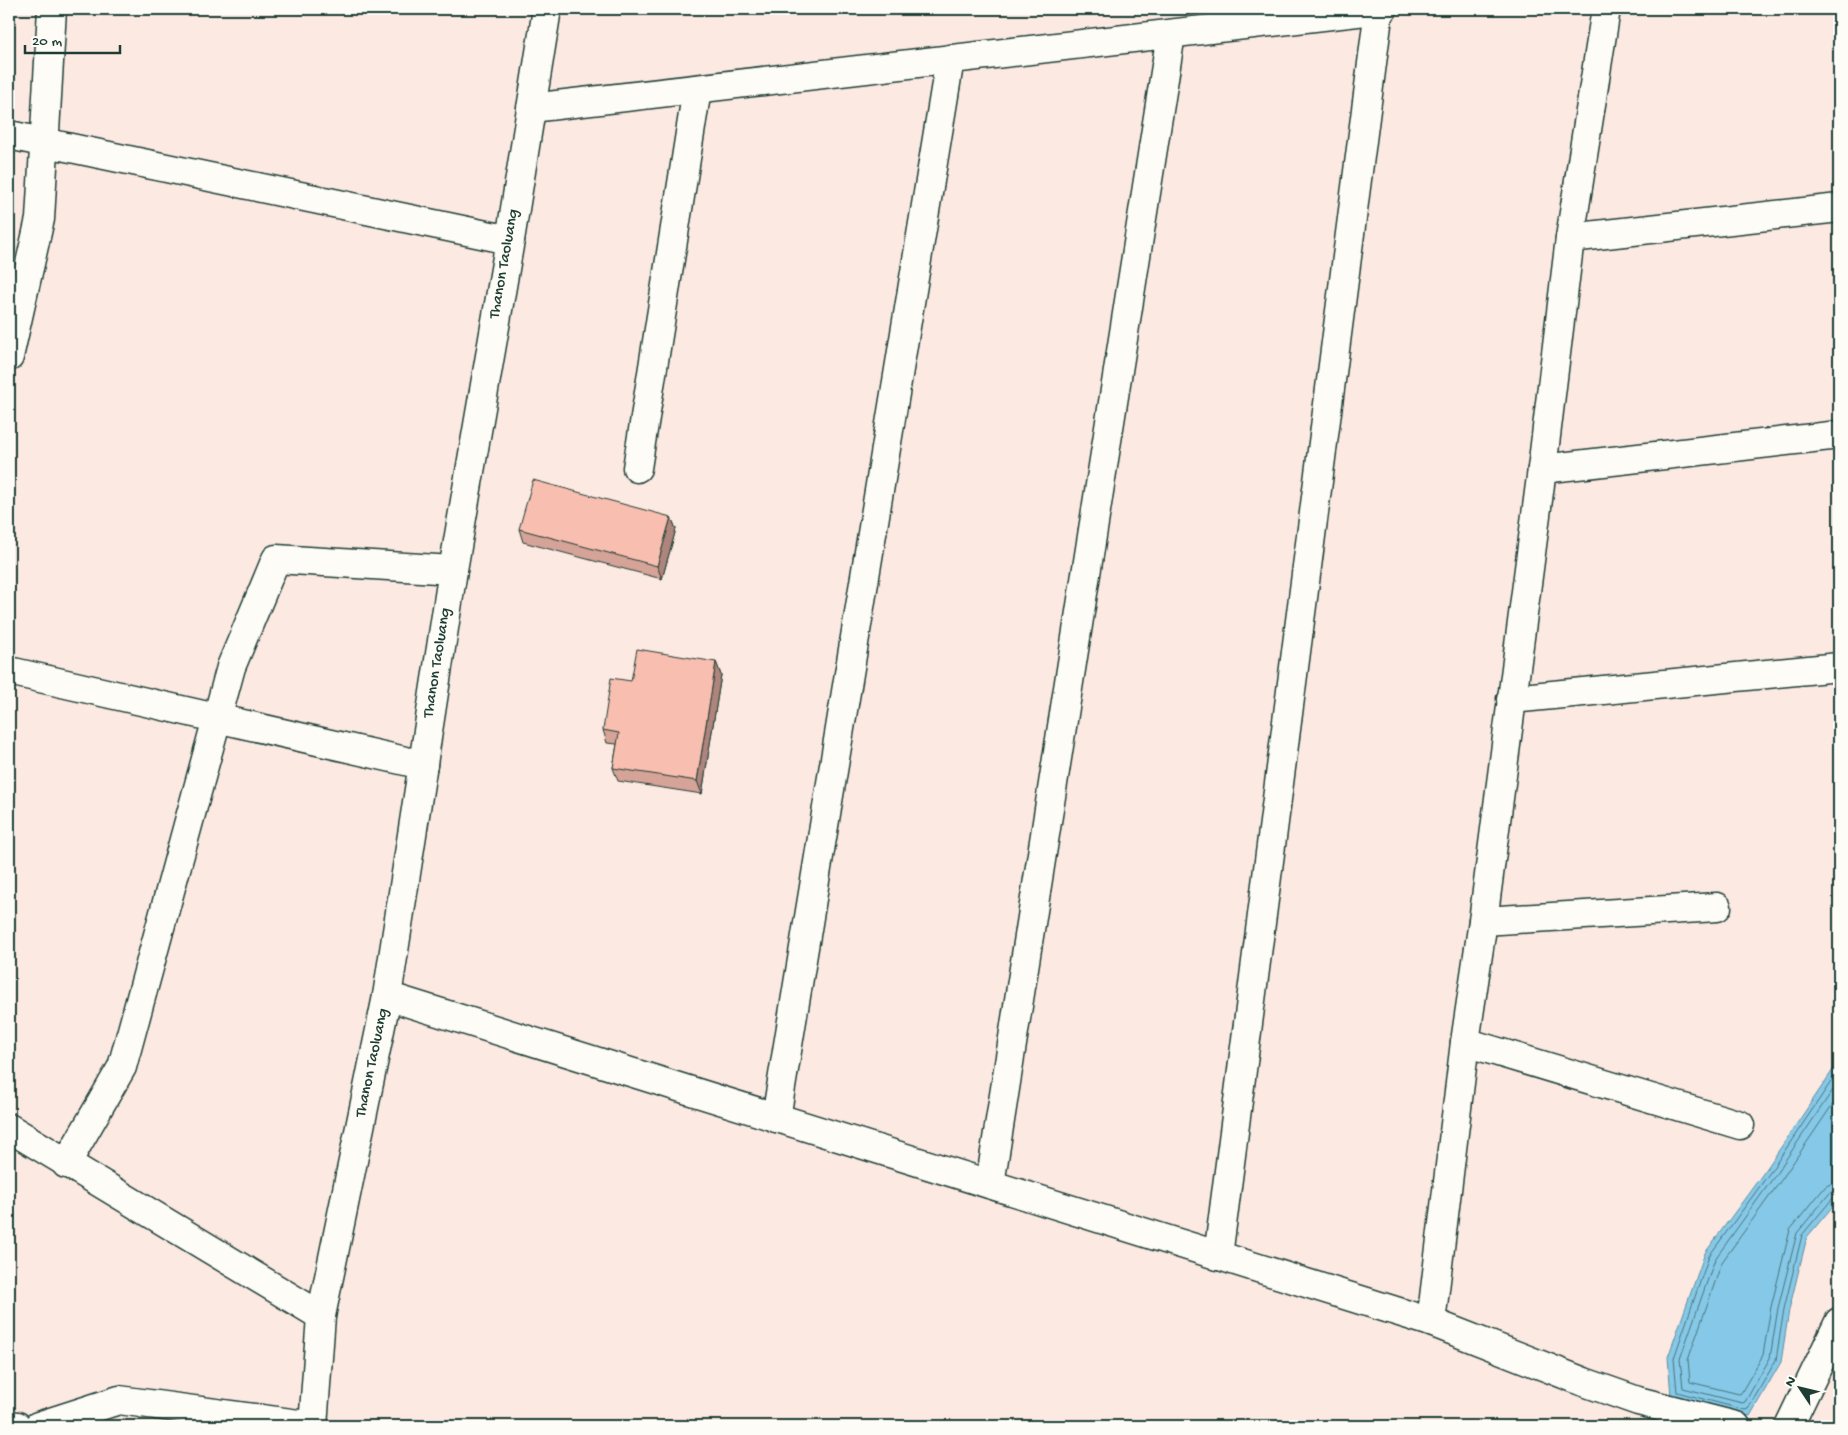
<svg xmlns="http://www.w3.org/2000/svg" width="1848" height="1435" font-family="'Gochi Hand',sans-serif">
  <rect width="100%" height="100%" fill="#fce9e2"/>
  <filter id="ink" filterUnits="userSpaceOnUse"><feTurbulence type="fractalNoise" baseFrequency=".02" numOctaves="2"/><feDisplacementMap in="SourceGraphic" scale="10" xChannelSelector="R" yChannelSelector="G"/><feConvolveMatrix kernelMatrix="1 2 1 2 8 2 1 2 1" color-interpolation-filters="sRGB"/></filter>
  <g filter="url(#ink)">
    <!-- water -->
    <polygon fill="#86c8e7" stroke="#5d909f" points="1839,1061 1839,1199 1807,1237 1789,1310 1781,1362 1750,1416 1671,1397 1668,1357 1705,1253 1767,1168"/>
    <g fill="none" stroke-linecap="round" stroke-linejoin="round">
      <!-- shore -->
      <g stroke="#48757c" stroke-width="1">
        <polyline points="1839,1070 1771,1171 1709,1256 1674,1358 1677,1392 1745,1410 1748,1409 1776,1360 1784,1309 1802,1235 1833,1198 1839,1196"/>
        <polyline points="1839,1081 1776,1174 1715,1259 1680,1359 1683,1388 1742,1403 1745,1402 1770,1358 1778,1308 1797,1233 1829,1194 1834,1190 1839,1190"/>
        <polyline points="1839,1095 1782,1179 1722,1262 1688,1360 1690,1382 1739,1394 1741,1393 1763,1355 1771,1307 1790,1230 1825,1187 1832,1183 1839,1182"/>
      </g>
      <!-- minor casing -->
      <g stroke="#1f3d34" stroke-width="31">
        <g id="minor">
          <polyline points="531,108 1383,9"/>
          <polyline points="9,135 510,240"/>
          <polyline points="1570,238 1839,208"/>
          <polyline points="9,357 40,219 52,9"/>
          <polyline points="637,468 697,89"/>
          <polyline points="1542,469 1839,435"/>
          <polyline points="9,671 423,765"/>
          <polyline points="1511,699 1839,667"/>
          <polyline points="1483,921 1717,907"/>
          <polyline points="387,996 1431,1322 1584,1382 1638,1401 1736,1426"/>
          <polyline points="1465,1042 1740,1125"/>
          <polyline points="776,1118 950,59"/>
          <polyline points="9,1128 321,1316"/>
          <polyline points="66,1164 122,1067 231,667 276,559 453,570"/>
          <polyline points="990,1184 1171,34"/>
          <polyline points="1218,1256 1379,9"/>
          <polyline points="1431,1322 1465,1042 1483,921 1542,469 1570,238 1606,9"/>
          <polyline points="9,1425 17,1426"/>
          <polyline points="38,1426 119,1400 314,1426"/>
          <polyline points="313,1426 321,1316 387,996 453,570 510,240 547,9"/>
          <polyline points="1789,1426 1839,1322"/>
        </g>
      </g>
      <!-- minor -->
      <use href="#minor" stroke="#fdfcf7" stroke-width="28"/>
    </g>
    <!-- wall -->
    <g fill="#d5a397" stroke="#1f3d34">
      <polygon points="671,517 676,529 662,579 523,542 519,529"/>
      <polygon points="716,662 721,675 702,794 618,781 613,768 617,744 607,743 603,730"/>
    </g>
    <!-- shaded-wall -->
    <g fill="#ae857b" stroke="#1f3d34">
      <polygon points="671,517 676,529 662,579 657,566"/>
      <polygon points="716,662 721,675 702,794 697,781"/>
    </g>
    <!-- building -->
    <g fill="#f8beb0" stroke="#1f3d34">
      <polygon points="533,480 671,517 657,566 519,529"/>
      <polygon points="637,649 716,662 697,781 613,768 619,733 603,730 611,678 631,681"/>
    </g>
  </g>
  <g text-anchor="middle" dominant-baseline="central" stroke-width="4" stroke-linejoin="round" paint-order="stroke">
    <!-- street labels -->
    <g font-size="16" fill="#1f3d34" stroke="#fdfcf7">
      <text transform="translate(505 264) rotate(-80)">Thanon Taoluang</text>
      <text transform="translate(438 663) rotate(-81)">Thanon Taoluang</text>
      <text transform="translate(373 1063) rotate(-78)">Thanon Taoluang</text>
    </g>
  </g>
  <!-- margin -->
  <rect width="1848" height="1435" fill="none" stroke="#fdfcf7" stroke-width="30"/>
  <rect x="15" y="15" width="1818" height="1405" fill="none" stroke="#1f3d34" stroke-width="2" filter="url(#ink)"/>
  <!-- north arrow -->
  <g transform="translate(1800 1388) rotate(305)" stroke="#fdfcf7" stroke-width="4" paint-order="stroke">
  <path d="M0-4L9 19L0 12L-9 19Z" fill="#1f3d34"/>
  <text y="-8" font-size="14" font-weight="bold" text-anchor="middle" fill="#1f3d34">N</text>
  </g>
  <!-- scale -->
  <path d="M25 45v8h95v-8" fill="none" stroke="#1f3d34" stroke-width="2.5"/>
  <text x="32" y="45" font-size="15" fill="#1f3d34" stroke="#fdfcf7" stroke-width="4" paint-order="stroke">20 m</text>
</svg>
